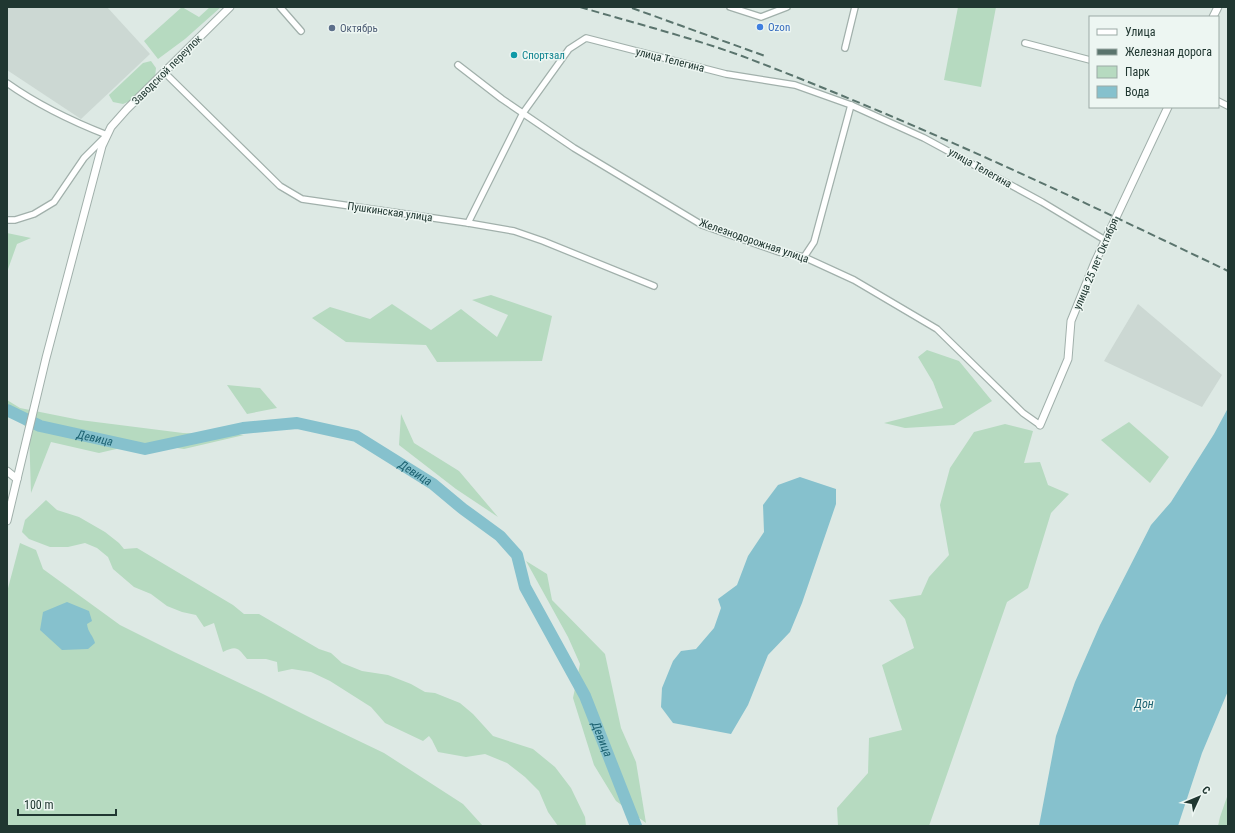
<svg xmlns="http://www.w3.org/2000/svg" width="1235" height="833" font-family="'Roboto Condensed',sans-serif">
  <rect width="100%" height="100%" fill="#dde9e4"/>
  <!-- built -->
  <g fill="#ccd8d3">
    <polygon points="7,7 107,7 150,54 81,119 7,70"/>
    <polygon points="1138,304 1222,375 1202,407 1104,361"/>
  </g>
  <!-- green -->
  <g fill="#b6dac0">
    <polygon points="182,7 199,17 210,7 221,7 185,39 158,59 144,41"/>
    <polygon points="958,7 996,7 981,87 944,80"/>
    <polygon points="151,61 156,68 155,77 130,101 123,104 113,102 109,95 143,63"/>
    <polygon points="7,233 31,238 17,244 7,272"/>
    <polygon points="491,295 552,316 542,361 437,362 426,345 346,342 312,318 330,307 370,319 392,304 431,330 461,309 497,337 508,315 472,300"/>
    <polygon points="927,350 959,361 992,401 954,425 905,428 884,423 943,408 933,382 918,357"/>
    <polygon points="227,385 260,388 277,408 247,414"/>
    <polygon points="7,400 20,408 80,420 183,433 244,435 184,449 142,443 99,453 51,442 31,493 29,430 7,408"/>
    <polygon points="401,414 414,443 459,471 498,517 456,489 399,445"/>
    <polygon points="1129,422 1169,457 1150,483 1101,440"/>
    <polygon points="1005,424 1033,431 1024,463 1040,462 1048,485 1069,494 1051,513 1028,588 1007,602 929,826 838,826 837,808 868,773 869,738 902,730 882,665 914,648 905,619 889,600 921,595 929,577 949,555 940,505 950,468 974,432"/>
    <path d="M46,500L57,510L79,517L105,532L119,543L124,549L137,548L233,605L244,614H259L319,649L331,653L342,663L362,671L388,675L411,684L425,692L435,693L460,703L473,714L493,736L533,749L555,767L571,788L585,817L586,826H558L548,812L539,791L525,777L507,763L485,754L466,757L438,752L432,740L429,736L423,741L385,723L371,707L330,681L311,672L292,669L278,672L277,662L266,659H247C238,648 237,645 223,652L214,623L204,627L196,615L182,612L167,606L151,594L134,587L113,569L108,557L97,548L85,543L68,547H50L29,539L22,532L25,520Z"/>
    <polygon points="20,543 36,550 43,569 120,625 174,652 263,694 311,718 384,753 463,804 483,826 7,826 7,592"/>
    <polygon points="526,561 547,574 552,600 605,654 621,728 636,762 646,823 616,801 594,765 573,698 580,664 568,637"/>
    <polygon points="1228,794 1228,826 1218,826 1220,817"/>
  </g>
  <!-- water -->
  <g fill="#86c1cd">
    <polygon points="1228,408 1228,691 1202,753 1178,826 1039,826 1056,736 1075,682 1100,625 1151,525 1171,502 1214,434"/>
    <polygon points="800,477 836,489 836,504 802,603 790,632 768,655 748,705 731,734 673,723 661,707 662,688 673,661 681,651 696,649 714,628 721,608 718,599 737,585 748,556 764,532 763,505 778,485"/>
    <path d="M67,602L89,611L92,621L87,624C88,633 93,635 95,643L88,649L62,650L40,630L43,612Z"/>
  </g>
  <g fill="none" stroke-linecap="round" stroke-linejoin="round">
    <!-- river -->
    <path stroke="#86c1cd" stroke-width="12" id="s1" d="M7,410L40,426L145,449L243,428L297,423L356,436L433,484L463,509L500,536L517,555L525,587L585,696L636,826"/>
    <!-- minor casing -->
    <g stroke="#a1b0ab" stroke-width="8">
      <g id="minor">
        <polyline points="280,7 301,31"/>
        <polyline points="730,7 761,17 787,7"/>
        <polyline points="1025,43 1090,60"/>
        <polyline points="845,48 855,7"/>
        <polyline points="458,65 502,99 574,148 702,225 779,252 804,257 854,280 937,329 1023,413 1040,425"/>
        <polyline points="165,73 280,186 302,199 468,223 514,231 543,241 654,286"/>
        <path d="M7,83C38,105 71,121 107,135L84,158L54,202L34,214L15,220H7"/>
        <polyline points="1218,101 1228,106"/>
        <polyline points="468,223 523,113 569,49 586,38 726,74 795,85 851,105 924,138 1042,202 1105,240"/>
        <polyline points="804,257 814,242 851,105"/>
      </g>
    </g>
    <!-- tertiary casing -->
    <g stroke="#a1b0ab" stroke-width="9">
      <g id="tertiary">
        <polyline points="1213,17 1218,7"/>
        <polyline points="1040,425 1068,359 1071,321 1095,262 1168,107"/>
        <polyline points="7,471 17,479"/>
        <polyline points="7,521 46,358 102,146 111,127 127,109 230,7"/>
      </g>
    </g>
    <!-- minor -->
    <use href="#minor" stroke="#fff" stroke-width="5.5"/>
    <!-- tertiary -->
    <use href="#tertiary" stroke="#fff" stroke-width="7"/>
    <!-- rail -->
    <g stroke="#5a746d" stroke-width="2" stroke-dasharray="8 4" stroke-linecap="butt">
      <path d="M580,7C634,23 689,37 742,56C908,119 1068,194 1228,271"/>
      <polyline points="632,8 765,56"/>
    </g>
  </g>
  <!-- markers -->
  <circle fill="#3f7fe0" stroke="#edf6f2" stroke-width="1.5" cx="760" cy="27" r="4"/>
  <circle fill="#5c6f8a" stroke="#edf6f2" stroke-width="1.5" cx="332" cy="28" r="4"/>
  <circle fill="#0f9aa8" stroke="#edf6f2" stroke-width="1.5" cx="514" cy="55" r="4"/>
  <g text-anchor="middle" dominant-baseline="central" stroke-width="3" stroke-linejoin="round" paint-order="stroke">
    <!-- shop labels -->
    <g font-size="11" fill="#366cbe" stroke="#edf6f2" text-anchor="start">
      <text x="768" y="27">Ozon</text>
    </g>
    <!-- service labels -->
    <g font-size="11" fill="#4e5e75" stroke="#edf6f2" text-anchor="start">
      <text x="340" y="28">Октябрь</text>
    </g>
    <!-- culture labels -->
    <g font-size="11" fill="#0d838f" stroke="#edf6f2" text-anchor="start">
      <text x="522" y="55">Спортзал</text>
    </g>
    <!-- street labels -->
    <g font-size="11" fill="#203731" stroke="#edf6f2">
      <text transform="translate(670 60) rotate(14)">улица Телегина</text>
      <text transform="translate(167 70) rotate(-45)">Заводской переулок</text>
      <text transform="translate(980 168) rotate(29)">улица Телегина</text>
      <text transform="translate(390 212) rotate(8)">Пушкинская улица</text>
      <text transform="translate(754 241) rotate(19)">Железнодорожная улица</text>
      <text transform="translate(1096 264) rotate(-67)">улица 25 лет Октября</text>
    </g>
    <!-- water labels -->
    <g font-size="12" font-style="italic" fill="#1c6271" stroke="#edf6f2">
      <text stroke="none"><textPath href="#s1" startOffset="93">Девица</textPath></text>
      <text stroke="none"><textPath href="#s1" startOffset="429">Девица</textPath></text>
      <text x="1144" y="704">Дон</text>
      <text stroke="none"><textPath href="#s1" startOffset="764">Девица</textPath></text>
    </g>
  </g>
  <!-- border -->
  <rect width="1235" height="833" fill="none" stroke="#203731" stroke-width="16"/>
  <!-- legend -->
  <rect x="1089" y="16" width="130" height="92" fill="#edf6f2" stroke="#9baaa5"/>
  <rect x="1097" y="29" width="20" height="6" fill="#ffffff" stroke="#9baaa5"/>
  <text x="1125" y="36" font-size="12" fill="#203731">Улица</text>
  <rect x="1097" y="49" width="20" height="6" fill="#5a746d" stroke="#9baaa5"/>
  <text x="1125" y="56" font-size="12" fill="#203731">Железная дорога</text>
  <rect x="1097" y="66" width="20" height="12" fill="#b6dac0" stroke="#9baaa5"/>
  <text x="1125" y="76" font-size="12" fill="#203731">Парк</text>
  <rect x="1097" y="86" width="20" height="12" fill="#86c1cd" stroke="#9baaa5"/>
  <text x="1125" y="96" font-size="12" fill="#203731">Вода</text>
  <!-- north arrow -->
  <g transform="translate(1199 797) rotate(46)" stroke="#edf6f2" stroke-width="3" paint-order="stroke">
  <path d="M0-3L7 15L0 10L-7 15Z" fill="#203731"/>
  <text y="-6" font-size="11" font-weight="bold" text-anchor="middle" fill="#203731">С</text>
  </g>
  <!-- scale -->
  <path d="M18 809v6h98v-6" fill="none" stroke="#203731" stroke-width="2"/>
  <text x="24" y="809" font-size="12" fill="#203731" stroke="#edf6f2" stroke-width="3" paint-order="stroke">100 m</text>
</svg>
